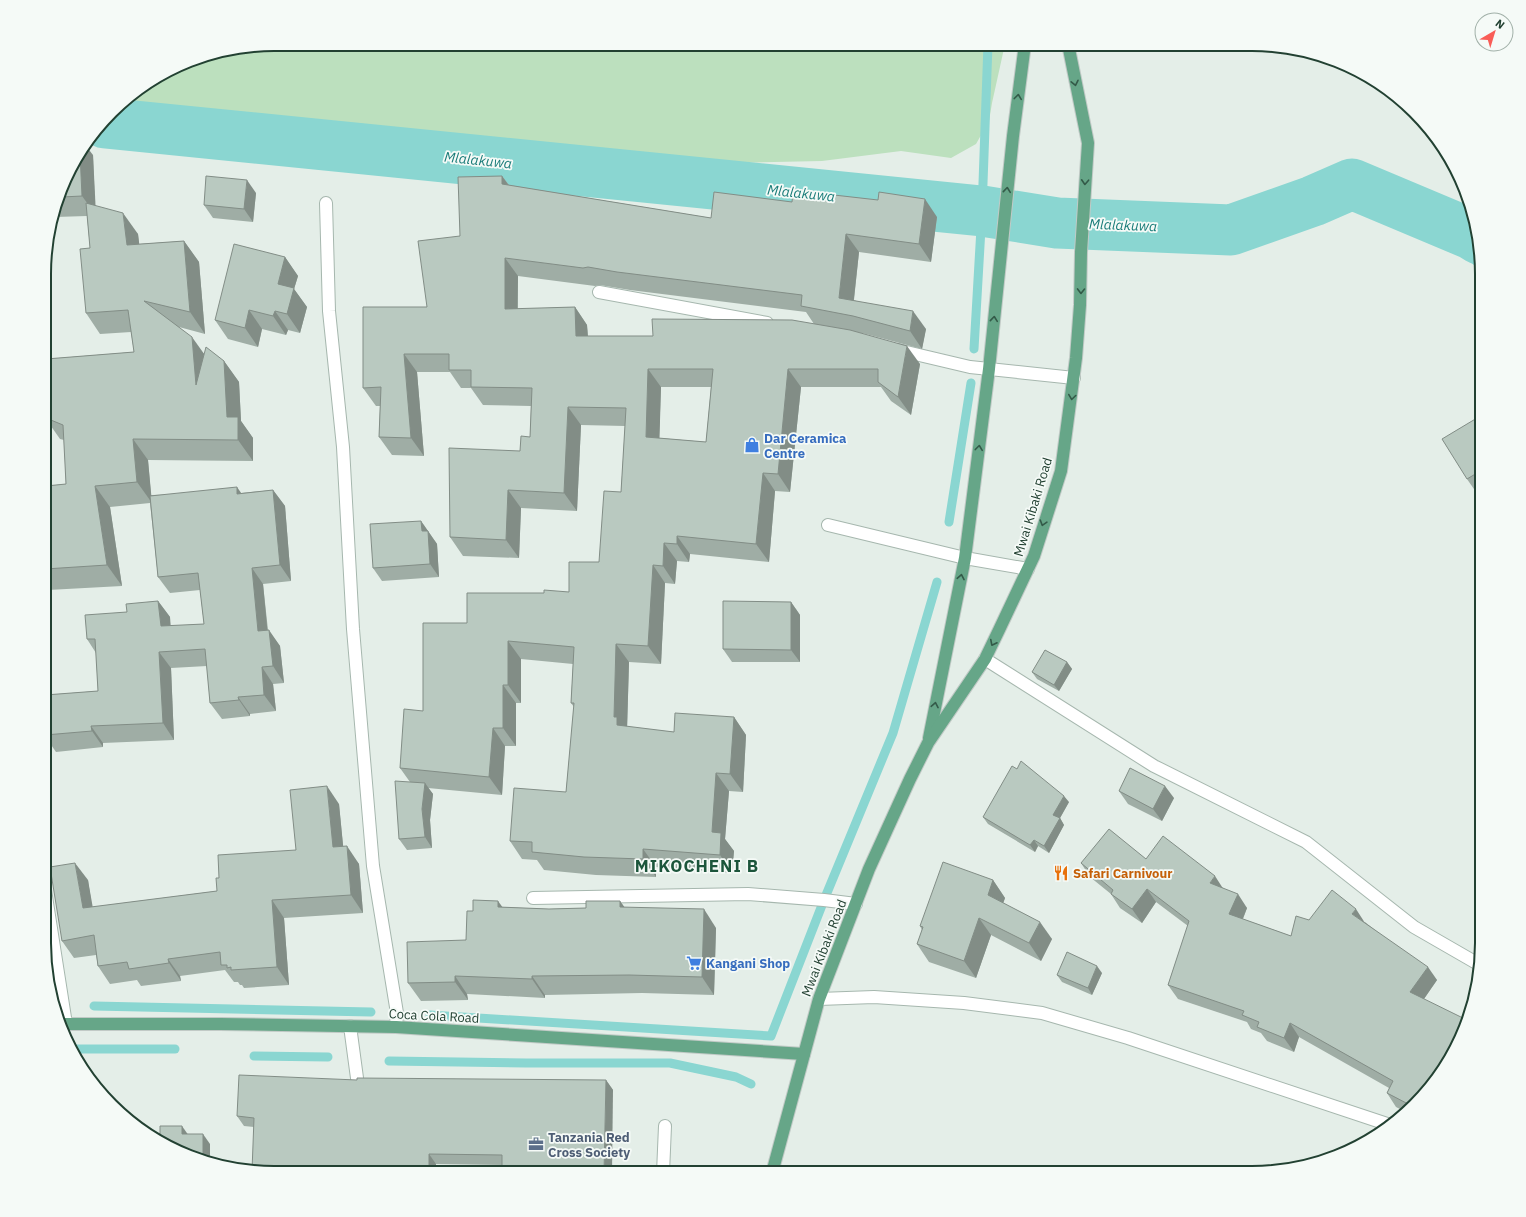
<svg xmlns="http://www.w3.org/2000/svg" width="1526" height="1217" font-family="'IBM Plex Sans',sans-serif">
  <rect width="100%" height="100%" fill="#e4eee8"/>
  <!-- green -->
  <polygon fill="#bce0be" points="274,44 1005,44 992,103 989,121 976,144 951,158 901,151 822,161 734,163 670,161 607,165 488,175 367,172 258,159 222,149 178,150 90,140 123,101 200,56 210,60 212,54"/>
  <!-- water -->
  <polygon fill="#8ad6d1" points="1425,223 1479,239 1482,272"/>
  <g fill="none" stroke-linecap="round" stroke-linejoin="round">
    <!-- stream -->
    <g stroke="#8ad6d1" stroke-width="9">
      <polyline points="974,349 982,211 988,44"/>
      <polyline points="949,522 971,383"/>
      <polyline points="94,1006 371,1012"/>
      <polyline points="430,1015 771,1036 824,900 893,733 937,582"/>
      <polyline points="71,1049 175,1049"/>
      <polyline points="254,1056 328,1057"/>
      <polyline points="389,1061 526,1063 670,1063 736,1077 751,1084"/>
    </g>
    <!-- river -->
    <polyline stroke="#8ad6d1" stroke-width="51" points="105,123 982,211 1057,223 1231,230 1313,201 1352,184 1471,234 1479,239"/>
    <!-- minor casing -->
    <g stroke="#a6b7ae" stroke-width="14">
      <g id="minor">
        <polyline points="326,203 329,311 343,447 353,629 373,866 397,1013 396,1027"/>
        <polyline points="599,292 767,323"/>
        <polyline points="898,350 970,367 1074,378"/>
        <polyline points="828,525 965,558 1028,569"/>
        <polyline points="985,659 1154,766 1306,842 1414,927 1480,965"/>
        <polyline points="45,890 66,1024"/>
        <polyline points="533,898 748,894 824,900 856,904"/>
        <polyline points="819,999 874,997 964,1003 1042,1013 1128,1038 1390,1125"/>
        <polyline points="350,1026 357,1078"/>
        <polyline points="663,1173 665,1126"/>
      </g>
    </g>
    <!-- major casing -->
    <g stroke="#c1cac6" stroke-width="14">
      <g id="major">
        <polyline points="929,738 965,558 989,369 1013,136 1025,44"/>
        <polyline points="62,1024 220,1024 396,1027 804,1054"/>
        <polyline points="772,1173 819,999 869,869 910,779 928,743 985,659 999,630 1034,556 1061,471 1076,358 1080,305 1081,252 1088,143 1068,44"/>
      </g>
    </g>
    <!-- minor -->
    <use href="#minor" stroke="#fff" stroke-width="12"/>
    <!-- major -->
    <use href="#major" stroke="#66a688" stroke-width="12"/>
  </g>
  <!-- wall -->
  <g fill="#9fada5" fill-rule="evenodd">
    <polygon points="93,155 95,206 138,234 139,244 184,241 199,262 205,334 179,327 204,354 224,361 239,382 241,421 253,438 253,461 148,460 151,495 241,493 273,490 285,506 291,581 263,584 268,630 280,646 284,683 273,684 276,711 250,714 250,716 222,719 210,703 207,666 171,668 174,740 103,743 103,747 56,752 45,736 45,695 98,691 96,653 87,639 127,612 158,601 170,617 170,626 204,624 200,590 170,593 158,577 150,503 110,507 122,586 48,590 45,586 46,486 66,484 64,440 60,439 46,419 46,359 134,352 131,332 100,334 86,313 90,248 87,216 55,217 75,159"/>
    <path d="M502,176L509,185L711,218L792,202L937,217L931,262L859,252L854,300L926,329L922,349L866,334L855,332L920,364L911,415L891,401L881,387H801L790,492L775,491L769,562L690,554L689,562L677,561L675,584L665,583L661,664L629,662L627,727L674,732L734,717L746,735L743,792L729,791L725,839L734,851L732,873L656,867V877L596,875L544,870L537,860L522,859L510,841L566,792L574,707L571,703L573,664L521,659V703H516V746H505L502,795L428,788L433,794L430,820L432,848L407,850L399,839L410,782L400,768L423,711L467,623L544,593L569,592L599,562L621,492L625,426L581,425L577,511L521,508L519,558L463,556L450,537L520,451L530,437L531,406L483,405L471,388H461L450,372H417L424,456L392,455L379,437L380,406H376L363,388L427,307L460,236ZM518,276L595,286L600,285L630,290L806,312L814,324L653,336H588L587,325L575,307L518,309ZM661,387H711L706,442L659,438Z"/>
    <polygon points="256,193 253,222 213,218 204,205"/>
    <polygon points="285,257 298,276 294,289 307,307 300,333 288,330 286,335 262,329 258,347 228,339 215,320"/>
    <polygon points="1482,415 1482,488 1476,492 1467,479"/>
    <polygon points="421,521 437,544 439,577 382,581 373,568"/>
    <polygon points="791,602 800,615 800,662 732,662 723,649"/>
    <polygon points="1067,662 1072,669 1059,691 1037,679 1032,672"/>
    <polygon points="1119,791 1174,798 1162,821 1128,804"/>
    <polygon points="1069,802 1060,818 1064,825 1049,853 1038,846 1035,852 988,824 983,817"/>
    <polygon points="339,804 343,846 359,864 363,913 284,918 289,985 244,988 242,985 240,985 238,982 234,982 225,970 180,976 181,981 141,986 137,980 110,984 98,966 96,955 74,958 62,941 88,880 92,907 217,891 219,878 296,850"/>
    <polygon points="1146,859 1223,888 1247,908 1243,919 1291,936 1309,920 1365,922 1437,980 1424,999 1425,1095 1406,1112 1396,1107 1387,1093 1389,1088 1299,1037 1294,1052 1267,1041 1261,1033 1251,1029 1247,1022 1178,999 1168,985 1188,926 1156,902 1142,923 1120,908 1111,894 1090,877 1081,863"/>
    <polygon points="993,880 1005,898 1003,903 1052,939 1041,961 991,935 976,978 929,962 917,944 922,930 920,926"/>
    <polygon points="620,901 624,907 716,928 714,995 642,993 545,995 545,998 467,994 468,1000 421,1001 408,983 466,940 473,911 502,907 549,909 586,908"/>
    <polygon points="1102,973 1092,995 1062,982 1057,975"/>
    <polygon points="357,1080 606,1080 613,1090 502,1165 436,1164 254,1127 244,1126 237,1116"/>
  </g>
  <!-- shaded-wall -->
  <g fill="#828d86">
    <polygon points="86,146 93,155 96,215 82,196 80,153"/>
    <polygon points="502,176 515,194 502,184"/>
    <polygon points="247,180 256,193 253,222 244,209"/>
    <polygon points="925,199 937,217 931,262 919,244"/>
    <polygon points="123,213 138,234 142,266 127,245"/>
    <polygon points="846,234 859,252 852,316 839,298"/>
    <polygon points="184,241 199,262 205,334 190,312"/>
    <polygon points="285,257 298,276 294,289 307,307 300,333 287,314 278,284"/>
    <polygon points="505,258 518,276 517,327 505,309"/>
    <polygon points="575,307 587,325 589,354 576,336"/>
    <polygon points="249,310 262,329 258,347 245,328"/>
    <polygon points="275,311 288,330 286,335 273,316"/>
    <polygon points="913,311 926,329 922,349 910,331"/>
    <polygon points="192,337 207,358 196,385"/>
    <polygon points="907,346 920,364 911,415 898,397"/>
    <polygon points="404,354 417,372 424,456 411,438"/>
    <polygon points="224,361 239,382 241,421 253,438 253,461 238,440 227,417"/>
    <polygon points="648,369 661,387 659,455 646,437"/>
    <polygon points="788,369 801,387 790,492 778,474"/>
    <polygon points="568,407 581,425 577,511 564,493"/>
    <polygon points="133,439 148,460 152,503 137,482"/>
    <polygon points="763,473 775,491 769,562 756,544"/>
    <polygon points="95,486 110,507 122,586 107,565"/>
    <polygon points="237,487 248,503 237,494"/>
    <polygon points="273,490 285,506 291,581 280,565"/>
    <polygon points="508,490 521,508 519,558 506,540"/>
    <polygon points="421,521 437,544 439,577 430,564 422,531"/>
    <polygon points="677,536 690,554 689,562 677,544"/>
    <polygon points="664,543 677,561 675,584 663,566"/>
    <polygon points="653,565 665,583 661,664 648,646"/>
    <polygon points="252,568 263,584 269,647 258,631"/>
    <polygon points="158,601 170,617 172,642 161,626"/>
    <polygon points="791,602 800,615 800,662 791,650"/>
    <polygon points="269,630 280,646 284,683 273,666"/>
    <polygon points="508,641 521,659 521,703 508,685"/>
    <polygon points="616,644 629,662 627,731 617,725 614,717"/>
    <polygon points="159,652 171,668 174,740 163,723"/>
    <polygon points="1067,662 1072,669 1059,691 1054,685"/>
    <polygon points="262,667 273,684 276,711 264,695"/>
    <polygon points="503,685 516,703 516,746 503,728"/>
    <polygon points="238,697 250,714 250,716 239,700"/>
    <polygon points="734,717 746,735 743,792 730,774"/>
    <polygon points="91,726 103,743 103,747 92,731"/>
    <polygon points="493,728 505,746 502,795 489,777"/>
    <polygon points="716,773 729,791 725,839 734,851 732,873 720,855 712,832"/>
    <polygon points="425,783 433,794 430,820 432,848 425,837 422,809"/>
    <polygon points="327,786 339,804 345,865 333,847"/>
    <polygon points="1165,786 1174,798 1162,821 1153,809"/>
    <polygon points="1064,796 1069,802 1060,818 1064,825 1049,853 1044,846 1053,815"/>
    <polygon points="1034,840 1038,846 1035,852 1030,845"/>
    <polygon points="347,846 359,864 363,913 351,895"/>
    <polygon points="643,849 656,867 656,877 643,859"/>
    <polygon points="75,863 88,880 96,926 83,908"/>
    <polygon points="1215,876 1224,890 1210,883"/>
    <polygon points="993,880 1005,898 1000,912 988,895"/>
    <polygon points="1147,889 1156,902 1142,923 1132,909"/>
    <polygon points="1238,894 1247,908 1239,928 1229,914"/>
    <polygon points="272,900 284,918 289,985 277,967"/>
    <polygon points="498,901 511,919 498,907"/>
    <polygon points="620,901 633,919 620,907"/>
    <polygon points="704,909 716,928 714,995 702,977"/>
    <polygon points="1356,909 1365,923 1352,914"/>
    <polygon points="979,918 991,935 976,978 964,961"/>
    <polygon points="1040,922 1052,939 1041,961 1029,943"/>
    <polygon points="168,959 180,976 181,981 169,963"/>
    <polygon points="1097,966 1102,973 1092,995 1088,988"/>
    <polygon points="1428,967 1437,980 1419,1006 1410,992"/>
    <polygon points="455,976 467,994 468,1000 455,982"/>
    <polygon points="532,976 545,995 545,998 532,979"/>
    <polygon points="1290,1023 1299,1037 1294,1052 1284,1038"/>
    <polygon points="606,1080 613,1090 612,1173 604,1173"/>
    <polygon points="182,1126 189,1136 182,1134"/>
    <polygon points="203,1134 210,1144 210,1161 203,1160"/>
    <polygon points="429,1154 436,1164 436,1173 429,1173"/>
  </g>
  <!-- building -->
  <g fill="#b9c9c0" stroke="#828d86" fill-rule="evenodd">
    <polygon points="80,153 82,196 62,197 75,159"/>
    <polygon points="206,176 247,180 244,209 204,205"/>
    <path d="M502,176V184L711,218L714,192L792,202L793,192L833,197L834,195L878,200L879,192L925,199L919,244L846,234L839,298L913,311L910,331L853,316L801,306L802,295L617,272L588,267L583,268L505,258V309L575,307L576,336H653L652,319L792,320L850,330L907,346L898,397L878,382V369H788L778,474L763,473L756,544L677,536V544L664,543L663,566L653,565L648,646L616,644L614,717H617V725L674,732L675,713L734,717L730,774L716,773L712,832L721,833L720,855L643,849V859L584,857L532,852V842L510,841L514,788L566,792L574,703H571L574,647L508,641V685H503V728H493L489,777L400,768L404,709L423,711V623H467V593H544V590L569,592V562H599L604,491L621,492L626,408L568,407L564,493L508,490L506,540L450,537L449,448L520,451L521,436L530,437L532,388L471,387V370H449V354H404L411,438L379,437L381,387L363,388V307H427L418,241L460,236L458,177ZM648,369H713L706,442L646,437Z"/>
    <polygon points="86,203 123,213 127,245 184,241 190,312 144,301 192,337 196,385 206,347 224,361 227,417 238,417 238,440 133,439 137,482 95,486 107,565 45,569 46,486 66,484 63,425 46,418 46,359 134,352 128,310 86,313 80,249 90,248"/>
    <polygon points="234,244 285,257 278,284 294,288 287,314 275,311 273,316 249,310 245,328 215,320"/>
    <polygon points="1482,415 1482,470 1467,479 1442,439"/>
    <polygon points="237,487 237,494 273,490 280,565 252,568 258,631 269,630 273,666 262,667 264,695 238,697 239,700 210,703 205,649 159,652 163,723 91,726 92,731 45,735 45,695 98,691 95,639 87,639 85,615 127,612 126,604 158,601 161,626 204,624 198,573 158,577 150,496"/>
    <polygon points="421,521 422,531 428,531 430,564 373,568 370,524"/>
    <polygon points="723,601 791,602 791,650 723,649"/>
    <polygon points="1045,650 1067,662 1054,685 1032,672"/>
    <polygon points="1021,761 1064,796 1053,815 1060,818 1044,846 1034,840 1030,845 983,817 1012,766 1017,769"/>
    <polygon points="1130,768 1165,786 1153,809 1119,791"/>
    <polygon points="395,781 425,783 422,809 425,837 399,839"/>
    <polygon points="327,786 333,847 347,846 351,895 272,900 277,967 231,970 231,967 227,968 227,965 221,965 220,952 168,959 169,963 129,969 127,962 98,966 94,935 62,941 50,867 75,863 83,908 217,891 216,878 219,878 218,855 296,850 290,790"/>
    <polygon points="1109,829 1146,859 1163,836 1215,876 1210,883 1238,894 1229,914 1291,936 1296,916 1309,920 1332,890 1356,909 1352,914 1428,967 1410,992 1467,1020 1464,1031 1425,1095 1412,1106 1387,1093 1393,1081 1290,1023 1284,1038 1257,1027 1259,1022 1242,1015 1244,1011 1168,985 1189,921 1147,889 1132,909 1111,894 1113,890 1081,863"/>
    <polygon points="943,862 993,880 988,895 1040,922 1029,943 979,918 964,961 917,944 923,927 920,926"/>
    <polygon points="473,900 498,901 498,907 549,909 586,908 586,901 620,901 620,907 704,909 702,977 629,975 532,976 532,979 455,976 455,982 408,983 407,942 466,940 467,911 473,911"/>
    <polygon points="1067,952 1097,966 1088,988 1057,975"/>
    <polygon points="239,1075 357,1080 357,1078 606,1080 604,1173 502,1173 502,1155 429,1154 429,1173 259,1173 252,1171 254,1118 237,1116"/>
    <polygon points="160,1126 182,1126 182,1134 203,1134 203,1160 186,1155 160,1140"/>
    <polygon points="831,1167 863,1170 863,1173 830,1173"/>
  </g>
  <!-- one-way arrows -->
  <defs><path id="oneway-chevron" d="M-2-3.5L2.5 0L-2 3.5" fill="none" stroke-width="1.6" stroke-linecap="round" stroke-linejoin="round"/></defs>
  <g stroke="#335a48">
    <use href="#oneway-chevron" transform="translate(1075 83) rotate(78)"/>
    <use href="#oneway-chevron" transform="translate(1018 97) rotate(-83)"/>
    <use href="#oneway-chevron" transform="translate(1085 182) rotate(93)"/>
    <use href="#oneway-chevron" transform="translate(1007 190) rotate(-84)"/>
    <use href="#oneway-chevron" transform="translate(1081 291) rotate(91)"/>
    <use href="#oneway-chevron" transform="translate(994 319) rotate(-84)"/>
    <use href="#oneway-chevron" transform="translate(1072 397) rotate(98)"/>
    <use href="#oneway-chevron" transform="translate(979 448) rotate(-83)"/>
    <use href="#oneway-chevron" transform="translate(1043 523) rotate(107)"/>
    <use href="#oneway-chevron" transform="translate(961 577) rotate(-79)"/>
    <use href="#oneway-chevron" transform="translate(993 643) rotate(117)"/>
    <use href="#oneway-chevron" transform="translate(935 705) rotate(-79)"/>
  </g>
  <!-- icons -->
  <defs>
    <g id="shop-bare" transform="scale(1.2)"><path d="M-5-2.5h2.3a2.7 3.5 0 0 1 5.4 0H5L5.5 6h-11ZM-1.5-2.5h3a1.5 2.3 0 0 0-3 0Z" fill="#3f7fe0" stroke="#f5faf7" stroke-width="2.5" paint-order="stroke"/></g>
    <g id="restaurant-bare" transform="scale(1.2)"><path d="M-5-6h1v4h1v-4h1v4h1v-4h1v5L-1.5 .5V6h-2V.5L-5-1ZM5-6V6H3V1.5H1.5Q1.5-4 5-6Z" fill="#e8710a" stroke="#f5faf7" stroke-width="2.5" paint-order="stroke"/></g>
    <g id="supermarket-bare" transform="scale(1.2)"><path d="M-6-5.5h2.5l.6 2H6L4.5 2H-2.5L-4.4-4H-6ZM-1.5 3.2a1.3 1.3 0 1 0 .1 0ZM3 3.2a1.3 1.3 0 1 0 .1 0Z" fill="#3f7fe0" stroke="#f5faf7" stroke-width="2.5" paint-order="stroke"/></g>
    <g id="office-bare" transform="scale(1.2)"><path d="M-6-3h4V-5.5h4V-3h4V5H-6ZM-1-4.5V-3h2v-1.5ZM-6 0V1H6V0Z" fill="#5c6f8a" stroke="#f5faf7" stroke-width="2.5" paint-order="stroke"/></g>
  </defs>
  <g fill-rule="evenodd">
    <use href="#shop-bare" x="752" y="445"/>
    <use href="#restaurant-bare" x="1061" y="873"/>
    <use href="#supermarket-bare" x="694" y="963"/>
    <use href="#office-bare" x="536" y="1144"/>
  </g>
  <g text-anchor="middle" dominant-baseline="central" stroke-width="3.5" stroke-linejoin="round" paint-order="stroke">
    <!-- shop labels -->
    <g font-size="13" font-weight="bold" fill="#366cbe" stroke="#f5faf7" text-anchor="start">
      <text x="764" y="438">Dar Ceramica<tspan x="764" dy="15">Centre</tspan></text>
      <text x="706" y="963">Kangani Shop</text>
    </g>
    <!-- street labels -->
    <g font-size="13" fill="#224132" stroke="#f5faf7">
      <text transform="translate(1033 507) rotate(-73)">Mwai Kibaki Road</text>
      <text transform="translate(824 948) rotate(-69)">Mwai Kibaki Road</text>
      <text transform="translate(434 1016) rotate(3)">Coca Cola Road</text>
    </g>
    <!-- food labels -->
    <g font-size="13" font-weight="bold" fill="#c56008" stroke="#f5faf7" text-anchor="start">
      <text x="1073" y="873">Safari Carnivour</text>
    </g>
    <!-- service labels -->
    <g font-size="13" font-weight="bold" fill="#4e5e75" stroke="#f5faf7" text-anchor="start">
      <text x="548" y="1137">Tanzania Red<tspan x="548" dy="15">Cross Society</tspan></text>
    </g>
    <!-- water labels -->
    <g font-size="14" font-style="italic" fill="#187b78" stroke="#f5faf7">
      <text transform="translate(478 160) rotate(6)">Mlalakuwa</text>
      <text transform="translate(801 193) rotate(6)">Mlalakuwa</text>
      <text transform="translate(1123 225) rotate(2)">Mlalakuwa</text>
    </g>
    <!-- district labels -->
    <g font-size="17" font-weight="bold" letter-spacing="1" fill="#1c553b" stroke="#f5faf7">
      <text x="697" y="866">MIKOCHENI B</text>
    </g>
  </g>
  <!-- crop -->
  <path d="M0 0H1526V1217H0ZM274 51H1252A223 223 0 0 1 1475 274V943A223 223 0 0 1 1252 1166H274A223 223 0 0 1 51 943V274A223 223 0 0 1 274 51Z" fill="#f5faf7" fill-rule="evenodd"/>
  <path fill="none" stroke="#224132" stroke-width="2" d="M274 51H1252A223 223 0 0 1 1475 274V943A223 223 0 0 1 1252 1166H274A223 223 0 0 1 51 943V274A223 223 0 0 1 274 51Z"/>
  <!-- north arrow -->
  <g transform="translate(1494 32) rotate(38)"><circle r="19" fill="#f5faf7" stroke="#a1b0a8"/>
  <path d="M0-3L7 15L0 10L-7 15Z" fill="#f95d57"/>
  <text y="-6" font-size="11" font-weight="bold" text-anchor="middle" fill="#224132">N</text>
  </g>
</svg>
